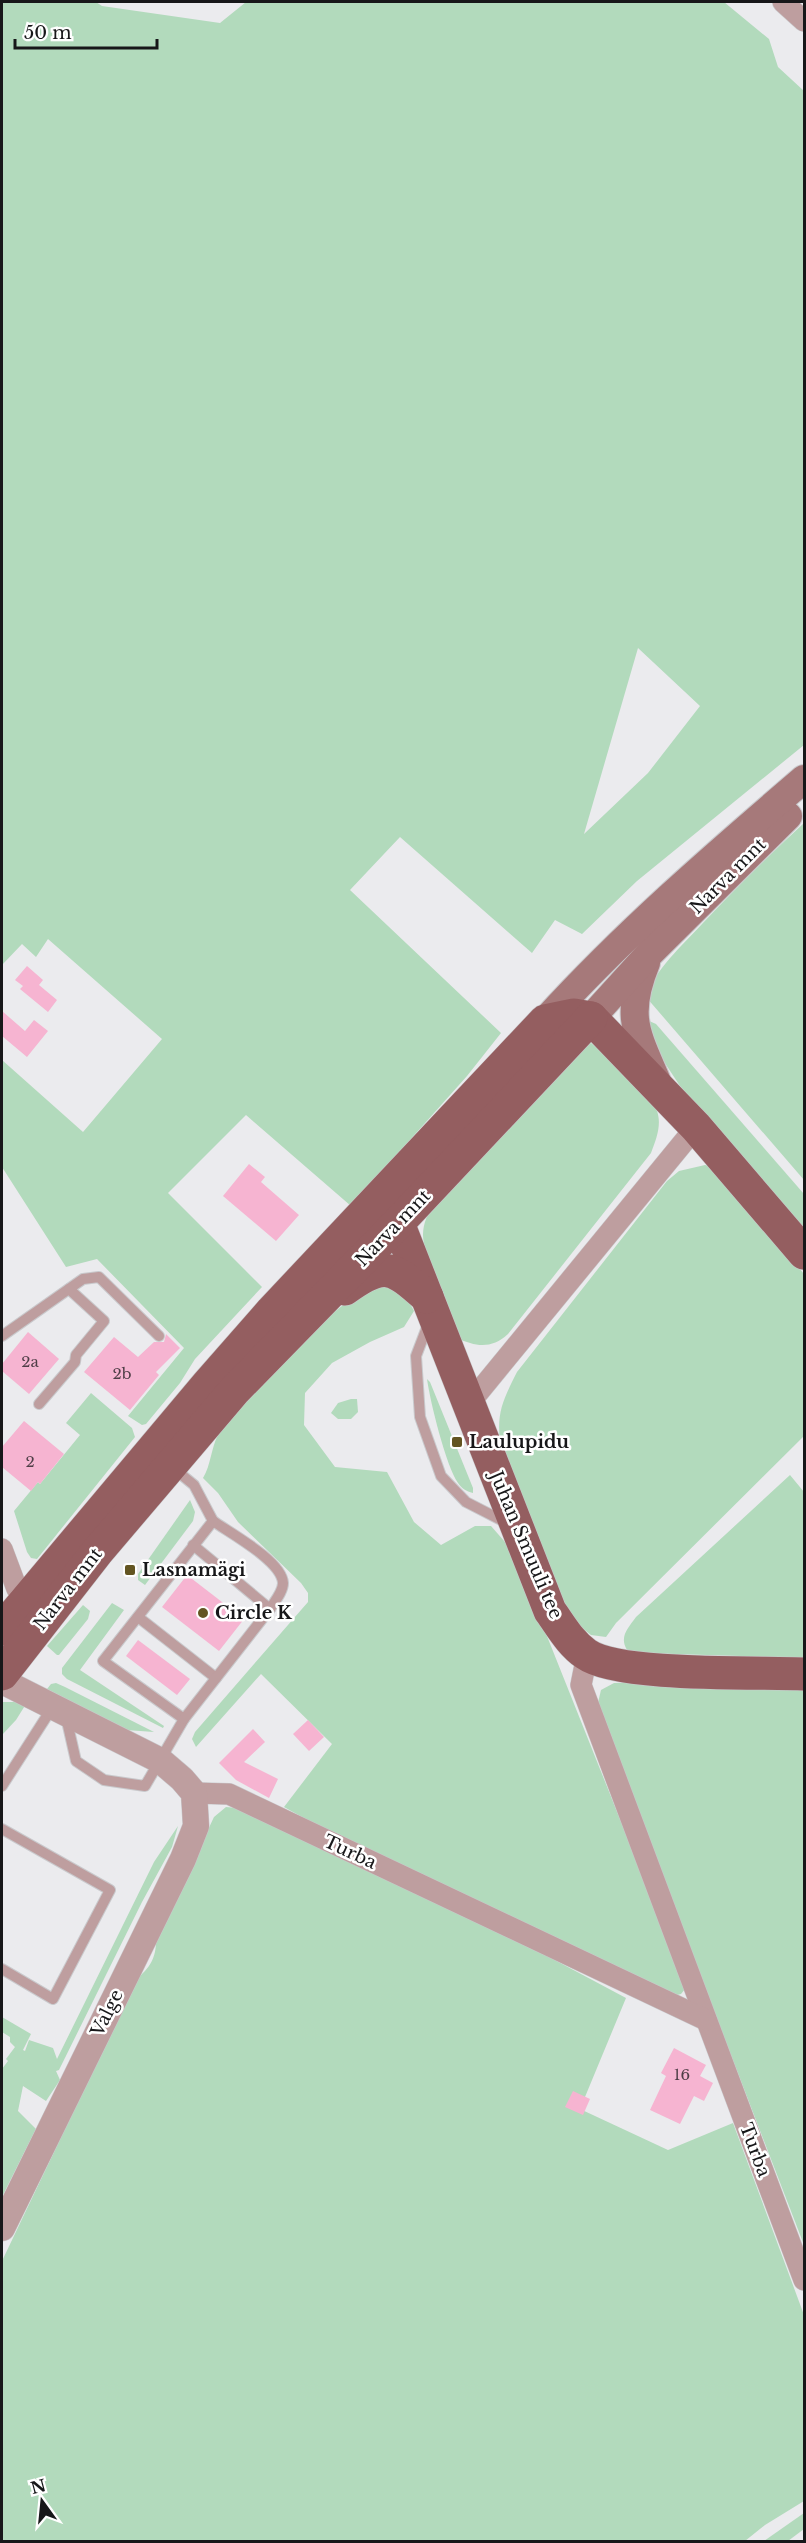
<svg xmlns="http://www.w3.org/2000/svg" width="806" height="2543" font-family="'Libre Baskerville',serif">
  <rect width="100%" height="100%" fill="#ebebee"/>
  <!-- green -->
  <g fill="#b2dabc" fill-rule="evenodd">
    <path d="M2,2H96L102,6L220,23L246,2H724L769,39L778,67L804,91V745L637,881L582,934L555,920L532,953L400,837L350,890L501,1033L467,1076L351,1206L246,1115L168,1193L262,1287L195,1359L180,1383L146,1424L142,1425L128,1416L184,1348L97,1259L66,1267L2,1167V1060L83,1132L162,1039L48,939L36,957L22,944L2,965ZM638,648L700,706L648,773L584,834Z"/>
    <path d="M804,823V1180L646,997C656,968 681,947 702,924C735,889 769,855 804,823Z"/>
    <polygon points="647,1020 656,1024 804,1194 804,1231 680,1086 653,1045"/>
    <path d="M591,1043C606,1054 651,1094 657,1111C662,1125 656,1140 651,1153L508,1334C492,1349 476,1347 457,1338C449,1315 423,1256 423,1235C423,1223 428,1214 433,1204L582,1045Z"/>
    <path d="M705,1165L714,1167L804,1274V1436L616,1623L606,1637L591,1635L577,1624L557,1599L501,1450C496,1414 501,1404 517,1372L667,1181L679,1171Z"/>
    <path d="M383,1283L404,1292L414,1311L404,1327L370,1342L332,1363L305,1393L304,1425L335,1467L387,1472L414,1522L441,1545L475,1526H491L505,1542L527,1586L663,1927L685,1989L681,1994L670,1997L367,1853L284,1807L332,1744L261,1674L196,1747L192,1739L195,1732L308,1602V1593L301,1583L238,1522L218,1493L203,1478C211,1465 211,1448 218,1435C224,1421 241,1407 251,1396C286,1360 336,1298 383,1283Z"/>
    <path d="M427,1379L430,1382L473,1488V1493C466,1491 462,1489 458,1483C446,1466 430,1401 427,1379Z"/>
    <polygon points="91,1393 132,1428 135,1437 37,1559 31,1558 27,1552 14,1511 38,1482 40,1484 80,1435 66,1423"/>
    <polygon points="351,1399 357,1399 358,1412 351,1419 338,1419 331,1413 338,1403"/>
    <path d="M790,1475L804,1492V1658L641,1653L627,1650C619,1637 628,1628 636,1617Z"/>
    <polygon points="190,1500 195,1512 193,1521 145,1585 138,1580 138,1574"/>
    <polygon points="112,1603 124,1610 80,1670 164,1726 163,1728 67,1679 62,1674 62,1668"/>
    <polygon points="83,1605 90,1611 88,1619 59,1655 57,1655 47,1646"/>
    <polygon points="726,1681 804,1682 804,2245 597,1707 601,1690 614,1683"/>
    <polygon points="56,1683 65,1687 154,1732 126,1730 47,1689 51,1684"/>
    <polygon points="2,1702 18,1702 26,1704 16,1720 2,1735"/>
    <path d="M226,1807L237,1808L551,1958L626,1998L580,2109L668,2150L733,2123L804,2315V2501L765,2525L745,2541H2V2261L136,1980C150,1967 156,1959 156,1940L214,1817Z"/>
    <polygon points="178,1826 172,1847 142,1902 59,2070 56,2071 60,2080 46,2101 23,2086 18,2111 36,2129 2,2197 2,2069 8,2061 6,2059 15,2047 10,2042 10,2037 2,2032 2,2017 31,2034 23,2050 25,2051 29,2040 53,2048 57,2059 154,1862"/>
    <polygon points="804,2513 804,2529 788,2541 764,2541"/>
  </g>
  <!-- building -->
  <g fill="#f6b4d1">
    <polygon points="27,966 43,980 39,985 57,1000 48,1012 20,989 23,986 15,980"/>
    <polygon points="2,1011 25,1031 34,1020 48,1031 27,1057 2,1036"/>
    <polygon points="249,1164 265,1177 261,1182 299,1215 276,1241 223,1196"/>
    <polygon points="28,1332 59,1359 29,1394 2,1371 2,1364"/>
    <polygon points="166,1334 180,1348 156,1372 159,1375 130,1410 84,1372 114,1337 138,1357 154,1342 164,1342"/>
    <polygon points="24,1421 64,1454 40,1484 38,1482 31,1491 2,1467 2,1447"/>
    <polygon points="187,1575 244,1619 219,1651 162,1607"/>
    <polygon points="138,1640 190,1679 177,1695 126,1656"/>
    <polygon points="308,1720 324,1737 309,1751 293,1734"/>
    <polygon points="253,1729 265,1742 244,1762 278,1779 269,1798 236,1780 219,1763"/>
    <polygon points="674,2048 706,2065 700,2076 713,2083 704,2101 694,2096 680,2124 650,2110 666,2076 661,2073"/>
    <polygon points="573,2091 590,2099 583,2115 565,2107"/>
  </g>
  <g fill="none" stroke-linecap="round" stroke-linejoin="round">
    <!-- service casing -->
    <g stroke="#c9c9cc" stroke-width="12">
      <g id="service">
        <polyline points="429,1322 416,1356 420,1417 441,1476 466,1502 507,1523"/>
        <polyline points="2,1336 83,1279 99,1277 159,1336"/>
        <polyline points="39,1404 75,1362 76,1355 104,1321 69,1289"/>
        <path d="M213,1521C230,1533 282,1561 283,1583C283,1592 274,1602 270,1609"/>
        <polyline points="138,1617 216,1678"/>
        <polyline points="66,1717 76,1761 104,1780 145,1786 184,1719 103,1661 213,1521 194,1485 172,1467"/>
        <polyline points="184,1719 270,1609 193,1545"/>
        <polyline points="2,1786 52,1708"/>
        <polyline points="2,1829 110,1890 53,1999 2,1969"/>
      </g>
    </g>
    <!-- minor casing -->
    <g stroke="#c9c9cc" stroke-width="22">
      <g id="minor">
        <polyline points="783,2 804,21"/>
        <polyline points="468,1405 696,1127"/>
        <polyline points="2,1549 17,1589 36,1605"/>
        <polyline points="587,1655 581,1685 804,2280"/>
        <polyline points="194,1793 229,1794 706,2020"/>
      </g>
    </g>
    <!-- tertiary casing -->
    <g stroke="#c9c9cc" stroke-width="27">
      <polyline id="tertiary" points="2,1681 161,1761 182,1779 194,1793 195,1809 196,1826 183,1859 2,2228"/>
    </g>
    <!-- secondary casing -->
    <g stroke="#c9c9cc" stroke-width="30">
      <g id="secondary">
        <path d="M646,963C624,1017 637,1034 658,1084"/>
        <polyline points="591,1018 650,953 788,816"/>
        <path d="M545,1021C625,933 714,856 804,779"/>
      </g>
    </g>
    <!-- primary casing -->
    <g stroke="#c9c9cc" stroke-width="34">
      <g id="primary">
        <path d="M398,1202V1223L550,1611C561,1626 570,1643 586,1654C618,1677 759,1672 804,1674"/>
        <path d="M345,1289C385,1260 393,1267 427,1297"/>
        <polyline points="2,1629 207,1385 272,1311 545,1021 574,1015 591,1018 696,1127 804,1253"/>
        <polyline points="2,1674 97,1552 234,1391 398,1223 591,1018"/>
      </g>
    </g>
    <!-- service -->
    <use href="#service" stroke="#be9e9f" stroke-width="10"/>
    <!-- minor -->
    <use href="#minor" stroke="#be9e9f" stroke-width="21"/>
    <!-- tertiary -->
    <use href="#tertiary" stroke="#be9e9f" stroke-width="26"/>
    <!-- secondary -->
    <use href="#secondary" stroke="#a6797a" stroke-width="28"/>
    <!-- primary -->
    <use href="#primary" stroke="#945e60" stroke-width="33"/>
  </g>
  <!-- markers -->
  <g fill="#635522" stroke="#fff" stroke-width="2">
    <rect x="451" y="1436" width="12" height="12" rx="3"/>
    <rect x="124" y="1564" width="12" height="12" rx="3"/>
    <circle cx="203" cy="1613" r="6"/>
  </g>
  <g text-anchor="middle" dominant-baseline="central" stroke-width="5" stroke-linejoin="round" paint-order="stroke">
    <!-- number labels -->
    <g font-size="15" fill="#4f3e47">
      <text x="30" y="1361">2a</text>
      <text x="122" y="1373">2b</text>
      <text x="30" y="1461">2</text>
      <text x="682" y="2074">16</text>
    </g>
    <!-- street labels -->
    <g font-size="18" fill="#171719" stroke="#fff">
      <text transform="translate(728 876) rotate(-45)">Narva mnt</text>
      <text transform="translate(393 1228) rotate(-46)">Narva mnt</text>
      <text transform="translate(526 1545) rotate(67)">Juhan Smuuli tee</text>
      <text transform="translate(68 1589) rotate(-52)">Narva mnt</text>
      <text transform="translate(350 1852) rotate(25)">Turba</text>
      <text transform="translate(107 2013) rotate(-64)">Valge</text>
      <text transform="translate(755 2150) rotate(69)">Turba</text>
    </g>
    <!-- poi labels -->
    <g font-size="18" font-weight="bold" fill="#171719" stroke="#fff" text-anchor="start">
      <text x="469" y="1442">Laulupidu</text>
      <text x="142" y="1570">Lasnamägi</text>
      <text x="215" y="1613">Circle K</text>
    </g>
  </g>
  <!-- border -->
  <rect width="806" height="2543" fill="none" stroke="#171719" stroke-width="6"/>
  <!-- north arrow -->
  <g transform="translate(42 2501) rotate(345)" stroke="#ffffff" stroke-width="4.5" paint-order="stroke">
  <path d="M0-4.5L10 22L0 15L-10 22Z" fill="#171719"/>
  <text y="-9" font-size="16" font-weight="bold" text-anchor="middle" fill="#171719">N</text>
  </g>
  <!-- scale -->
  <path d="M15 39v9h142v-9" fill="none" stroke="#171719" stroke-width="3"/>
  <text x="24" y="39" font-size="18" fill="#171719" stroke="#ffffff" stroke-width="4.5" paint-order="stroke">50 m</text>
</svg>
